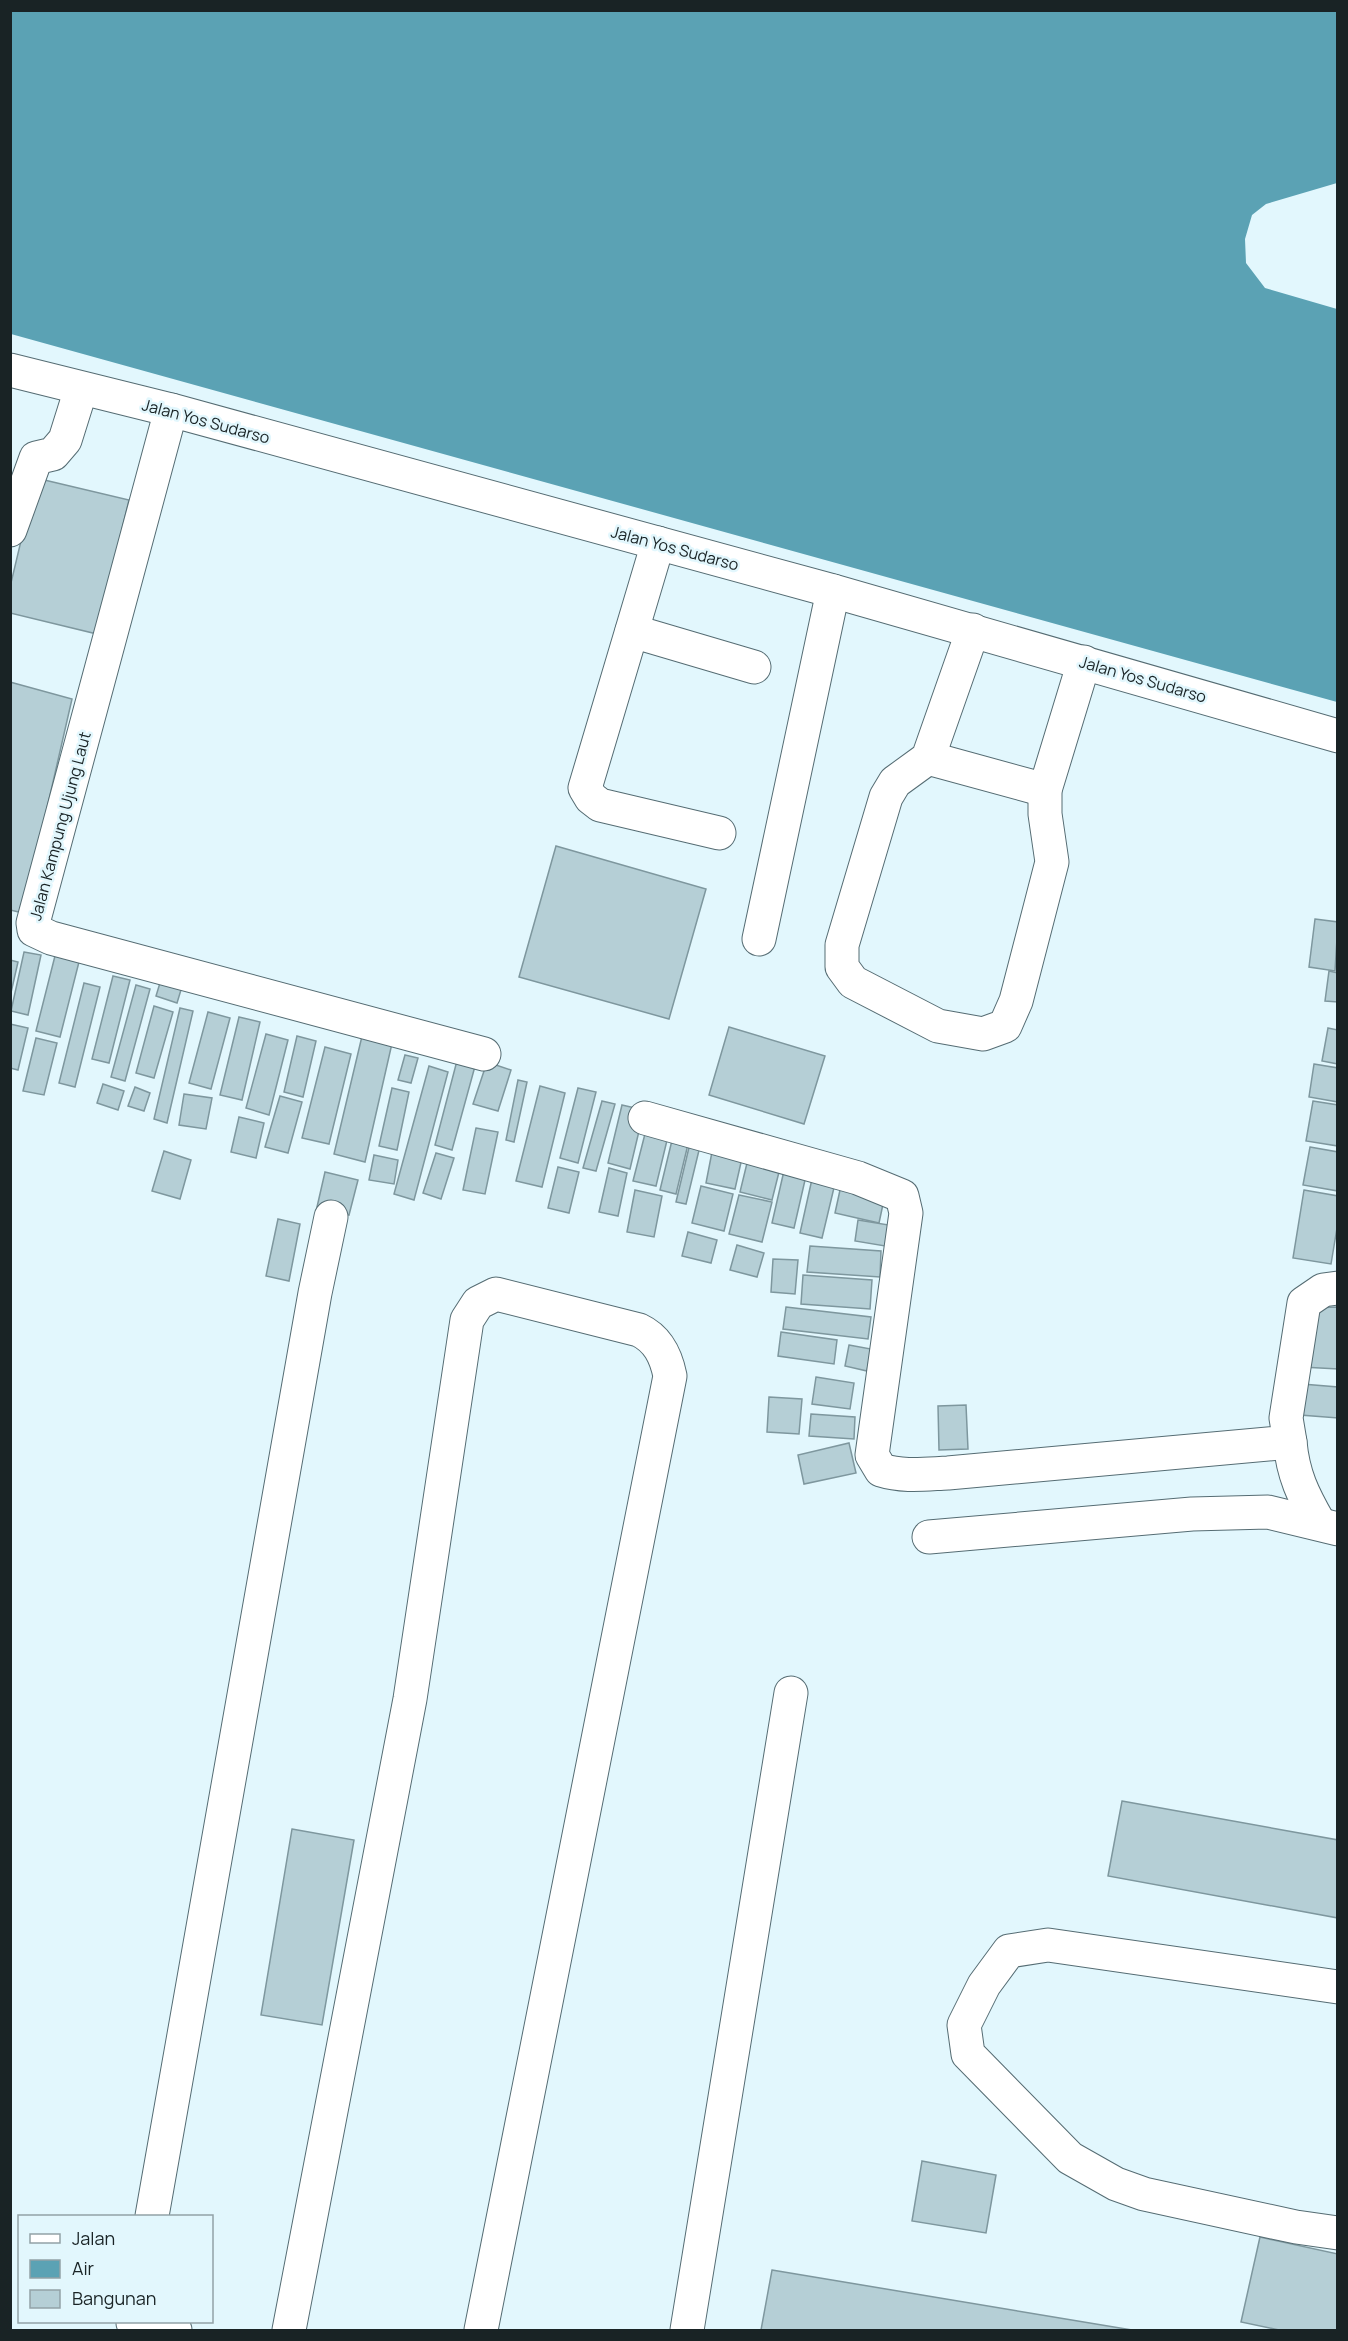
<svg xmlns="http://www.w3.org/2000/svg" width="1348" height="2341" font-family="Manrope,sans-serif">
  <rect width="100%" height="100%" fill="#e2f7fd"/>
  <!-- water -->
  <polygon fill="#5ba2b4" points="10,11 1337,11 1337,183 1266,204 1252,215 1245,239 1246,263 1265,288 1337,309 1337,702 11,334"/>
  <!-- building -->
  <g fill="#b5cfd6" stroke="#7e979e" stroke-width="1.5">
    <polygon points="36,478 129,500 97,634 10,613 10,587"/>
    <polygon points="10,682 72,699 23,913 10,910"/>
    <polygon points="556,846 706,889 669,1019 519,977"/>
    <polygon points="1315,919 1338,922 1335,971 1309,967"/>
    <polygon points="57,948 81,954 60,1037 36,1031"/>
    <polygon points="24,952 41,955 28,1015 11,1011"/>
    <polygon points="10,960 18,962 10,997"/>
    <polygon points="1329,971 1338,973 1338,1002 1325,1001"/>
    <polygon points="163,973 184,980 177,1003 156,996"/>
    <polygon points="113,976 130,980 109,1063 92,1059"/>
    <polygon points="84,983 100,987 75,1087 59,1083"/>
    <polygon points="136,985 150,989 125,1081 111,1077"/>
    <polygon points="154,1006 173,1012 154,1078 136,1073"/>
    <polygon points="180,1008 193,1011 167,1123 154,1119"/>
    <polygon points="208,1012 230,1018 211,1089 189,1083"/>
    <polygon points="239,1017 260,1022 242,1100 220,1095"/>
    <polygon points="10,1024 28,1028 18,1070 10,1068"/>
    <polygon points="729,1027 825,1056 804,1124 709,1095"/>
    <polygon points="1328,1028 1338,1030 1338,1064 1322,1061"/>
    <polygon points="363,1032 393,1039 365,1162 334,1154"/>
    <polygon points="266,1034 288,1040 269,1115 246,1108"/>
    <polygon points="297,1036 316,1041 303,1097 284,1092"/>
    <polygon points="36,1038 57,1043 44,1095 23,1091"/>
    <polygon points="325,1047 351,1054 329,1144 302,1138"/>
    <polygon points="459,1053 477,1059 452,1150 435,1145"/>
    <polygon points="405,1055 418,1058 411,1083 398,1080"/>
    <polygon points="487,1062 511,1070 498,1111 473,1104"/>
    <polygon points="1314,1064 1338,1068 1338,1102 1309,1097"/>
    <polygon points="429,1066 448,1072 414,1200 394,1194"/>
    <polygon points="518,1080 527,1082 514,1142 506,1140"/>
    <polygon points="103,1084 124,1091 118,1110 97,1103"/>
    <polygon points="540,1086 565,1093 542,1187 516,1181"/>
    <polygon points="135,1087 150,1093 144,1111 128,1106"/>
    <polygon points="392,1088 409,1092 397,1150 379,1146"/>
    <polygon points="578,1088 596,1092 578,1163 560,1158"/>
    <polygon points="184,1094 212,1098 206,1129 179,1125"/>
    <polygon points="280,1096 302,1102 288,1153 265,1147"/>
    <polygon points="602,1101 615,1104 596,1171 583,1168"/>
    <polygon points="1313,1101 1338,1105 1338,1146 1306,1141"/>
    <polygon points="622,1105 644,1110 630,1169 608,1163"/>
    <polygon points="239,1117 264,1123 256,1158 231,1152"/>
    <polygon points="647,1126 669,1132 656,1186 633,1181"/>
    <polygon points="476,1128 498,1132 485,1194 463,1190"/>
    <polygon points="674,1132 690,1136 676,1194 660,1190"/>
    <polygon points="691,1139 701,1142 686,1204 676,1202"/>
    <polygon points="1310,1147 1338,1152 1338,1191 1303,1185"/>
    <polygon points="164,1151 191,1160 180,1199 152,1191"/>
    <polygon points="712,1152 742,1158 735,1189 706,1183"/>
    <polygon points="436,1153 454,1158 441,1199 423,1193"/>
    <polygon points="374,1155 398,1160 394,1184 369,1180"/>
    <polygon points="748,1159 780,1168 772,1200 740,1192"/>
    <polygon points="786,1162 808,1167 794,1228 772,1223"/>
    <polygon points="558,1167 579,1172 569,1213 548,1208"/>
    <polygon points="609,1168 627,1173 618,1216 599,1212"/>
    <polygon points="814,1170 837,1175 822,1238 800,1233"/>
    <polygon points="325,1172 358,1180 349,1215 317,1207"/>
    <polygon points="842,1181 886,1190 879,1223 835,1213"/>
    <polygon points="701,1186 733,1194 724,1231 692,1223"/>
    <polygon points="635,1190 662,1196 654,1237 627,1232"/>
    <polygon points="1304,1190 1338,1196 1338,1222 1331,1264 1293,1258"/>
    <polygon points="739,1195 772,1202 762,1242 729,1234"/>
    <polygon points="278,1219 300,1224 289,1281 266,1276"/>
    <polygon points="858,1220 895,1226 891,1247 855,1241"/>
    <polygon points="688,1232 717,1240 711,1263 682,1256"/>
    <polygon points="737,1245 764,1253 757,1277 730,1270"/>
    <polygon points="810,1246 881,1251 880,1277 807,1272"/>
    <polygon points="773,1259 798,1260 795,1294 771,1292"/>
    <polygon points="803,1275 872,1280 870,1309 801,1304"/>
    <polygon points="786,1307 871,1317 868,1339 783,1329"/>
    <polygon points="1338,1307 1338,1369 1302,1367 1307,1308"/>
    <polygon points="781,1332 837,1340 834,1364 778,1356"/>
    <polygon points="849,1345 871,1349 867,1371 845,1366"/>
    <polygon points="816,1377 854,1383 850,1409 812,1404"/>
    <polygon points="1302,1384 1338,1387 1338,1418 1300,1415"/>
    <polygon points="769,1397 802,1399 799,1434 767,1432"/>
    <polygon points="966,1405 968,1449 939,1450 938,1406"/>
    <polygon points="811,1414 855,1417 854,1439 809,1436"/>
    <polygon points="849,1443 856,1473 804,1484 798,1455"/>
    <polygon points="1122,1801 1338,1840 1338,1918 1108,1876"/>
    <polygon points="292,1829 354,1840 322,2025 261,2015"/>
    <polygon points="922,2161 996,2175 986,2233 912,2221"/>
    <polygon points="1260,2237 1338,2254 1338,2330 1279,2330 1241,2322"/>
    <polygon points="772,2270 1132,2330 761,2330"/>
  </g>
  <g fill="none" stroke-linecap="round" stroke-linejoin="round">
    <!-- minor casing -->
    <g stroke="#556c73" stroke-width="35">
      <g id="minor">
        <polyline points="10,370 171,410 833,591 1338,736"/>
        <polyline points="171,410 33,923 34,930 51,938 484,1054"/>
        <polyline points="10,530 36,458 53,454 65,440 81,389"/>
        <polyline points="658,543 585,788 591,798 600,805 719,833"/>
        <polyline points="973,630 928,758 895,782 886,797 842,945 842,967 853,982 938,1026 983,1034 1005,1026 1016,1001 1052,862 1045,814 1045,790 1084,662"/>
        <polyline points="632,631 754,667"/>
        <polyline points="928,758 1045,790"/>
        <polyline points="759,939 833,591"/>
        <path d="M645,1118L858,1178L902,1196L906,1213L872,1455L881,1470C903,1477 925,1474 948,1473L1290,1442L1286,1418L1304,1303L1323,1290L1338,1288"/>
        <path d="M1290,1442C1293,1475 1303,1495 1319,1523"/>
        <polyline points="929,1537 1192,1514 1268,1512 1338,1529"/>
        <polyline points="1338,1987 1048,1945 1009,1951 984,1985 964,2025 968,2054 1070,2158 1116,2184 1144,2194 1296,2227 1338,2233"/>
        <polyline points="152,2216 315,1293 331,1217"/>
        <polyline points="133,2323 175,2330"/>
        <path d="M289,2330L410,1699L467,1320L478,1303L496,1294L639,1330C658,1339 666,1356 670,1376L481,2330"/>
        <polyline points="687,2330 791,1693"/>
      </g>
    </g>
    <!-- minor -->
    <use href="#minor" stroke="#fff" stroke-width="33"/>
  </g>
  <g text-anchor="middle" dominant-baseline="central" stroke-width="5" stroke-linejoin="round" paint-order="stroke">
    <!-- street labels -->
    <g font-size="16" fill="#192325" stroke="#e2f7fd">
      <text transform="translate(206 421) rotate(15)">Jalan Yos Sudarso</text>
      <text transform="translate(675 548) rotate(15)">Jalan Yos Sudarso</text>
      <text transform="translate(1143 679) rotate(16)">Jalan Yos Sudarso</text>
      <text transform="translate(60 826) rotate(-75)">Jalan Kampung Ujung Laut</text>
    </g>
  </g>
  <!-- border -->
  <rect width="1348" height="2341" fill="none" stroke="#192325" stroke-width="24"/>
  <!-- legend -->
  <rect x="18" y="2215" width="195" height="108" fill="#e2f7fd" stroke="#92a2a7" stroke-width="1.5"/>
  <rect x="30" y="2234" width="30" height="9" fill="#ffffff" stroke="#92a2a7" stroke-width="1.5"/>
  <text x="72" y="2245" font-size="18" fill="#192325">Jalan</text>
  <rect x="30" y="2260" width="30" height="18" fill="#5ba2b4" stroke="#92a2a7" stroke-width="1.5"/>
  <text x="72" y="2275" font-size="18" fill="#192325">Air</text>
  <rect x="30" y="2290" width="30" height="18" fill="#b5cfd6" stroke="#92a2a7" stroke-width="1.5"/>
  <text x="72" y="2305" font-size="18" fill="#192325">Bangunan</text>
</svg>
